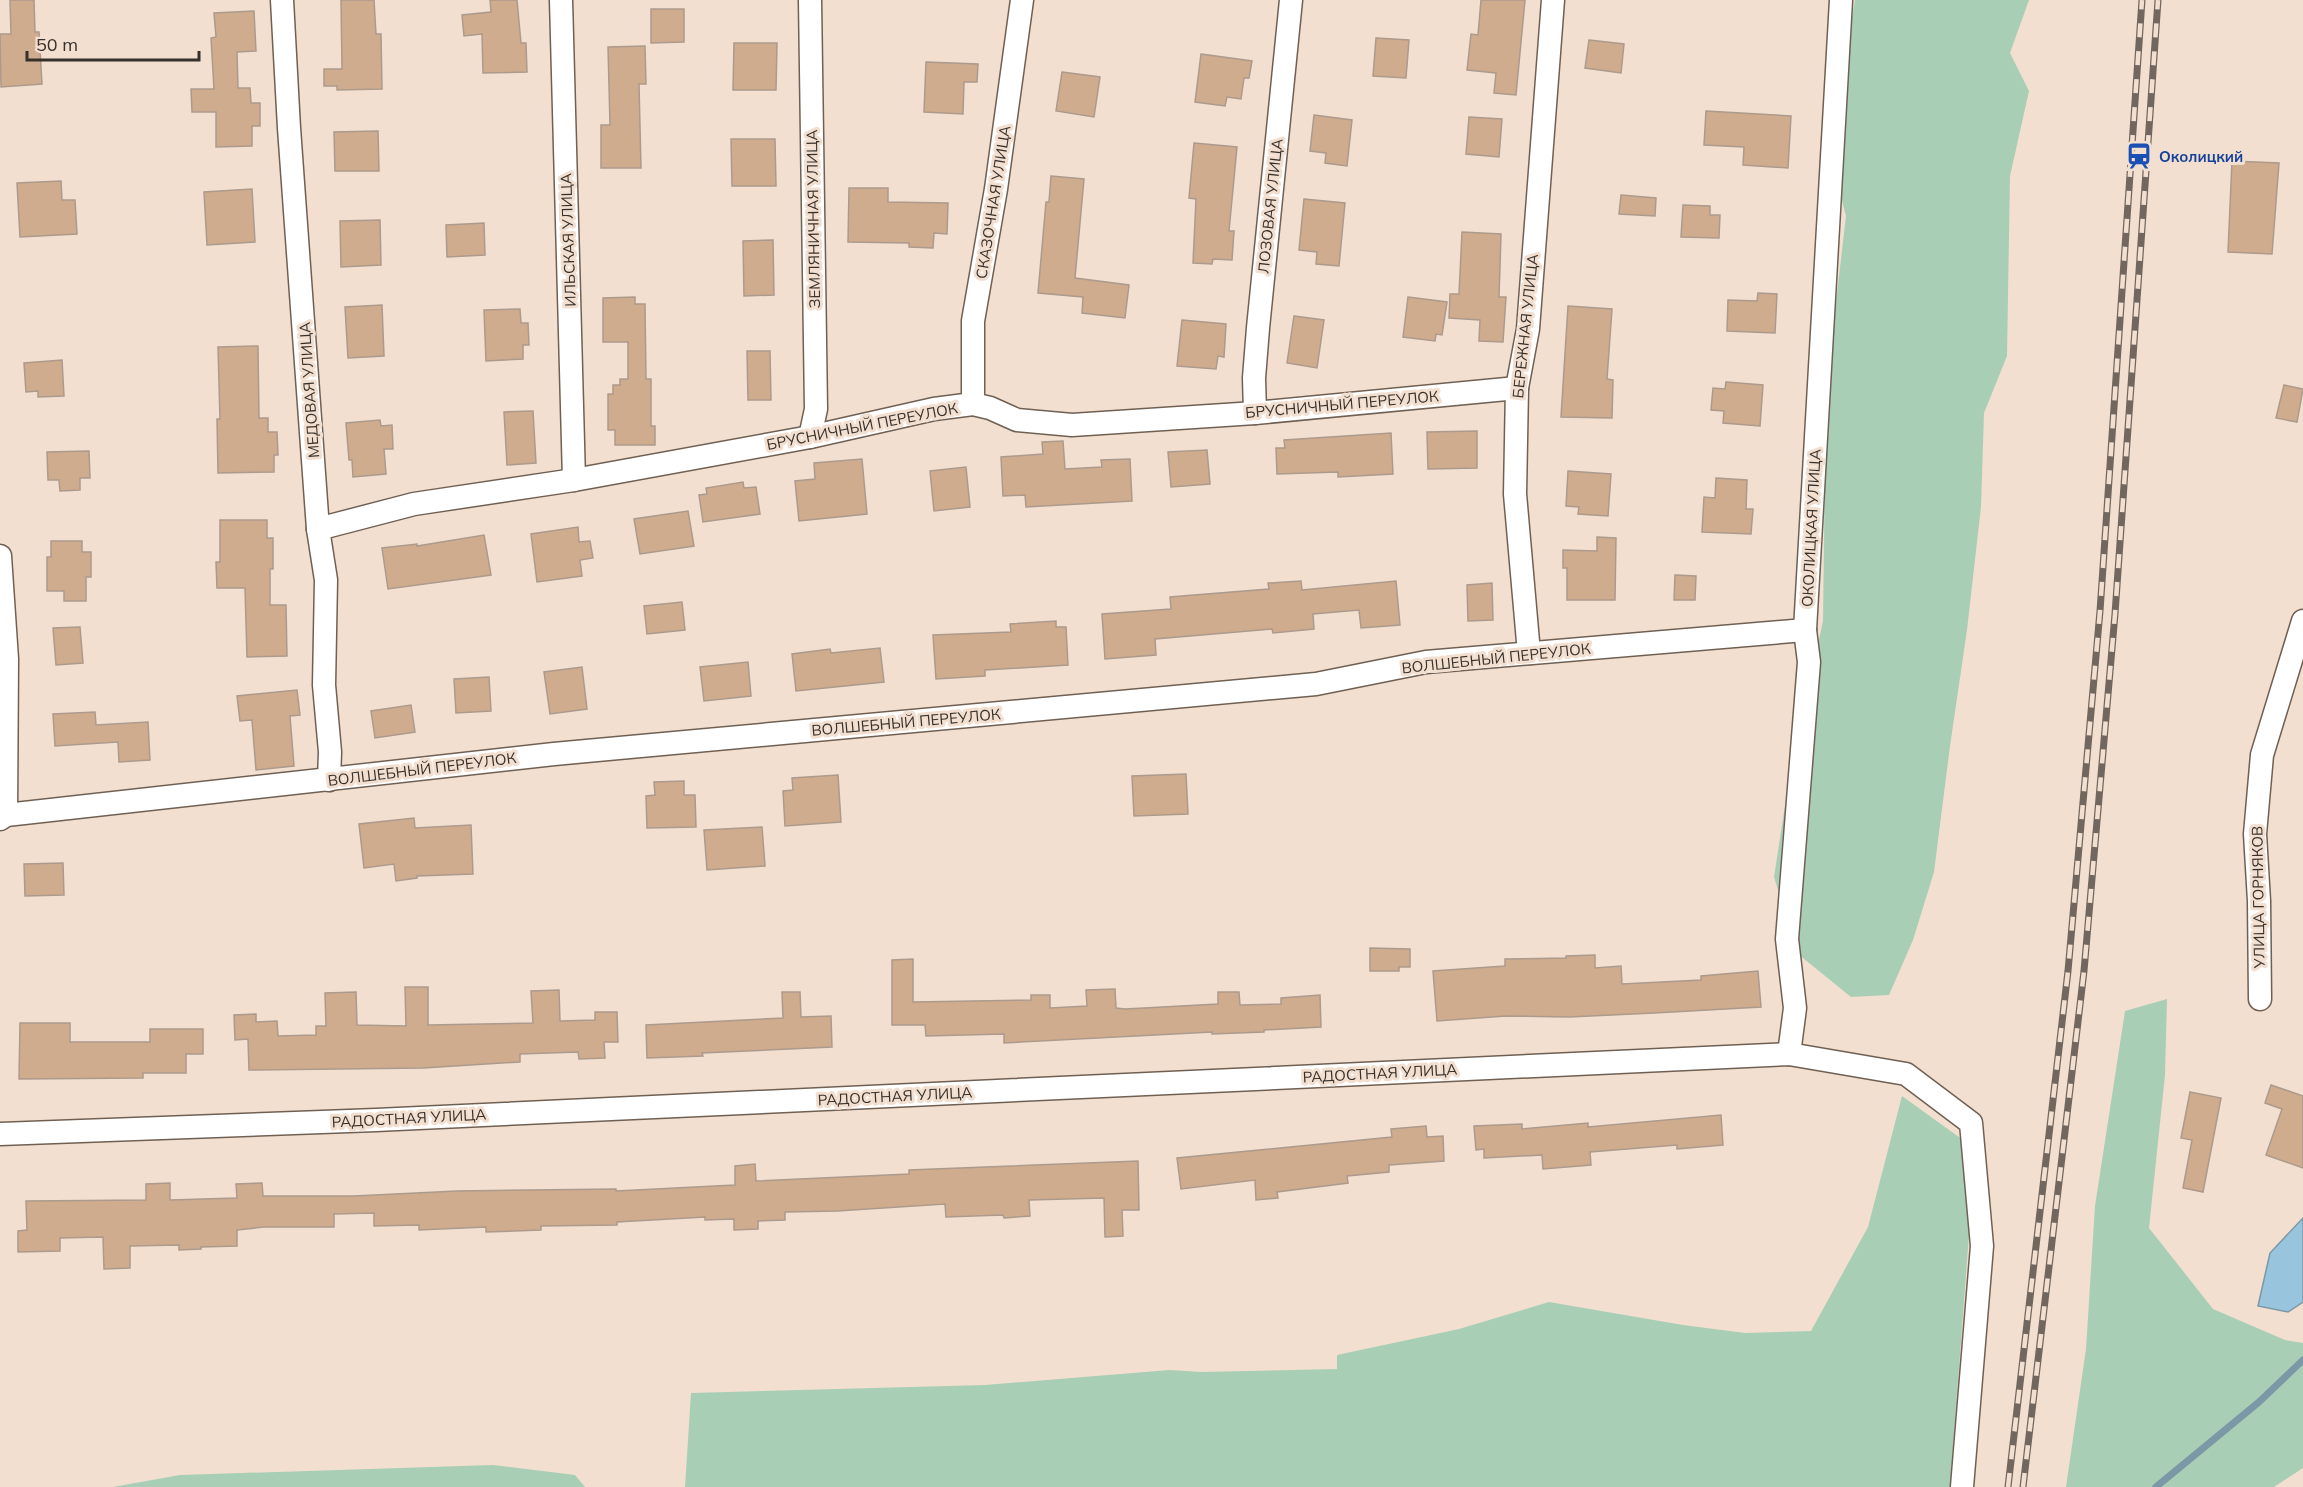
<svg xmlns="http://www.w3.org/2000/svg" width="2303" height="1487" font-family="Mulish,sans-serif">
  <rect width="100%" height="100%" fill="#f2dfd0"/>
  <!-- green -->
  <g fill="#a9ceb6">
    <polygon points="1855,0 2029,0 2010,53 2029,91 2010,176 2007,356 1984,413 1981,507 1967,630 1950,746 1934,872 1913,940 1889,995 1851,997 1798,954 1774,877 1788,786 1823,621 1826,388 1846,216 1829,151"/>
    <polygon points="2167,999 2165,1075 2149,1228 2213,1309 2285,1340 2303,1343 2303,1468 2274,1487 2066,1487 2086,1349 2095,1206 2125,1011"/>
    <polygon points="1902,1096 1963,1140 1972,1195 1950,1487 685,1487 691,1393 985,1385 1170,1370 1201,1372 1337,1369 1337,1355 1459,1329 1549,1302 1683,1325 1745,1333 1811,1331 1868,1227"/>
    <polygon points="493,1465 575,1475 585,1487 113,1487 180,1475"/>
  </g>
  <!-- water -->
  <polygon fill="#98c5dd" stroke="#7b98a7" stroke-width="1.5" points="2303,1218 2303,1302 2288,1312 2258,1306 2270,1253"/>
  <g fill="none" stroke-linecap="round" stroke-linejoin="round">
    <!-- stream -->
    <polyline stroke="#7b98a7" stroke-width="7" points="2156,1487 2259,1402 2303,1360"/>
  </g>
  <!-- building -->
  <g fill="#d0ac8f" stroke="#ac9a8c" stroke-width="1.5">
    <polygon points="10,0 34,0 35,32 39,32 42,84 1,87 0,34 11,34"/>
    <polygon points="341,0 374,0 376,34 381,34 382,89 337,90 337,86 324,86 324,69 342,69"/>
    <polygon points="490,0 517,0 521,43 526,43 527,72 483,73 482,34 464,36 462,15 491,12"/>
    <polygon points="1481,0 1525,0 1516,95 1494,93 1496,73 1467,70 1471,34 1478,35"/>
    <polygon points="651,9 684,9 684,42 651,43"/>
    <polygon points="254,11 256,51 237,52 238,88 250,88 251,103 260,103 260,126 252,126 252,146 216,147 216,112 192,112 191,89 214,89 211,38 216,37 214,13"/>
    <polygon points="1376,38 1409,40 1406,78 1373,76"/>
    <polygon points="1589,40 1624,44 1621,73 1585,68"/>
    <polygon points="734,43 777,43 776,90 733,90"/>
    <polygon points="645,46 646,84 639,84 641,168 601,168 601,125 610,125 608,47"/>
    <polygon points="1201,54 1252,61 1249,78 1244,78 1241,99 1227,97 1225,106 1195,102"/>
    <polygon points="926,62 978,64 977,82 964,82 963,114 924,112"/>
    <polygon points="1062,72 1100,77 1094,117 1056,111"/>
    <polygon points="1706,111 1791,116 1788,168 1743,165 1744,147 1704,145"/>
    <polygon points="1314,115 1352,120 1347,166 1325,163 1326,153 1310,151"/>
    <polygon points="1469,117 1502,119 1499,157 1466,154"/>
    <polygon points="378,131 379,171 335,171 334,132"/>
    <polygon points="731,139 775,139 776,186 732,186"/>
    <polygon points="1194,143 1237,147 1229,231 1234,231 1232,260 1213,259 1212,264 1193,263 1196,199 1189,198"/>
    <polygon points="2232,161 2279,163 2272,254 2228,252"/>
    <polygon points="1051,176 1084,179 1075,278 1129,285 1125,318 1082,313 1083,297 1038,293 1046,202 1049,202"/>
    <polygon points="61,181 62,200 75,200 77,234 20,237 17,183"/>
    <polygon points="849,188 888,188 888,202 948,203 947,234 934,233 933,248 909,247 909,243 848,242"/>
    <polygon points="252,189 255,242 207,245 204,192"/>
    <polygon points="1621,195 1656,198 1655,216 1619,214"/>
    <polygon points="1304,199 1345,203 1339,266 1316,264 1317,252 1299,250"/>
    <polygon points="1683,205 1710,206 1710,215 1720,215 1719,238 1681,237"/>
    <polygon points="380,220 381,265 341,267 340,221"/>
    <polygon points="484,223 485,255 447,257 446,225"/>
    <polygon points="1462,232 1501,234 1499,297 1506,297 1503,342 1479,341 1480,320 1449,318 1450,294 1459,294"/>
    <polygon points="773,240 774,295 744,296 743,241"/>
    <polygon points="1758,293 1777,294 1775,333 1727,331 1728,300 1757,301"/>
    <polygon points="635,297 635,304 645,304 646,379 651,379 651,426 655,426 655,445 615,445 615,430 608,430 608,394 613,394 613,385 620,385 620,379 628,379 628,342 603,342 603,298"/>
    <polygon points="1408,297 1447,302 1442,335 1436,334 1435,341 1403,337"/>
    <polygon points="382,305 384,356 348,358 345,307"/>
    <polygon points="1568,306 1612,309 1607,379 1613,380 1612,418 1561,417"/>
    <polygon points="520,309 521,323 528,323 529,345 523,345 523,359 486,361 484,310"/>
    <polygon points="1294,316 1324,320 1317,368 1287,363"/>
    <polygon points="1182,320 1226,324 1224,357 1218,356 1216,369 1177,366"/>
    <polygon points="258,346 259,418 268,418 268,432 277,432 278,455 274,455 274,472 218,473 217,419 220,419 218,347"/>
    <polygon points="747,351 770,351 771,400 748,400"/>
    <polygon points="62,360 64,396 38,397 38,391 26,392 24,363"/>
    <polygon points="1726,382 1763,385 1760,426 1723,423 1724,411 1711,410 1713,388 1725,389"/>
    <polygon points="2284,385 2303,389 2297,422 2276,418"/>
    <polygon points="533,411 536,463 507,465 504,412"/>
    <polygon points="380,420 381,426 392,425 393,449 384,449 386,474 353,477 352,460 349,460 346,423"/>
    <polygon points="1477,431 1477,468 1428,469 1427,432"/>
    <polygon points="1391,433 1393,474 1338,477 1338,472 1277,474 1276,448 1285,448 1284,440"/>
    <polygon points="1063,441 1065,469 1102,467 1101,460 1130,459 1132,501 1026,507 1025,495 1003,496 1001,457 1043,454 1042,442"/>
    <polygon points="1207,450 1210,484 1171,487 1168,452"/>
    <polygon points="89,451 90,478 80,478 80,490 60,491 59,480 48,480 47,452"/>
    <polygon points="862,459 867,514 799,521 795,481 815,479 814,463"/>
    <polygon points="966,467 970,507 934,511 930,471"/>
    <polygon points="1568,471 1611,474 1608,516 1578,514 1579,507 1566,506"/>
    <polygon points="1716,478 1747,480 1746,509 1753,509 1751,534 1702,532 1704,497 1715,498"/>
    <polygon points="743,482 744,488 756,487 760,514 703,522 699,495 707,494 706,488"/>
    <polygon points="688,511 694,546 640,554 634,519"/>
    <polygon points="220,520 267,520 267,538 273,538 273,569 270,569 270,605 286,605 287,656 247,657 245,588 217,588 216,562 220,562"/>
    <polygon points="578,527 579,542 590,541 593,558 580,560 582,576 537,582 531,534"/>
    <polygon points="484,535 491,575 388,589 382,548 417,544 417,546"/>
    <polygon points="1597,537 1616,538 1615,600 1567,600 1567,568 1563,568 1563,550 1597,551"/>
    <polygon points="51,541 82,541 82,552 91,552 91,577 86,577 86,601 64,601 64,591 47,591 47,557 51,557"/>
    <polygon points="1675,575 1696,576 1695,600 1674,600"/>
    <polygon points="1301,581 1302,590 1396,581 1400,625 1361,628 1359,610 1313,614 1314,629 1273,633 1272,629 1155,639 1156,655 1105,659 1102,614 1171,609 1170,597 1269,589 1268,583"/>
    <polygon points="1492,583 1493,620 1468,621 1467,585"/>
    <polygon points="682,602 685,630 647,634 644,606"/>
    <polygon points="1056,621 1056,627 1066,627 1068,665 985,670 985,676 936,679 933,635 1011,632 1010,624"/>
    <polygon points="80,627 83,663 56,665 53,628"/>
    <polygon points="880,648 884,682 796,691 792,654 830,649 831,653"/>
    <polygon points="748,662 751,696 704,701 700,667"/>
    <polygon points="582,667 587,709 550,714 544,672"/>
    <polygon points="489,677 491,711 456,713 454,679"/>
    <polygon points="297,690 300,715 290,716 294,766 256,770 252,720 240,721 237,696"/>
    <polygon points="411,705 415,732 375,738 371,711"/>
    <polygon points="95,712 96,725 148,722 150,760 119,762 118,742 55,746 53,714"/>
    <polygon points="1186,774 1188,814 1134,816 1132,776"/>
    <polygon points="838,775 841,822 785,826 783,791 793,790 792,778"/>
    <polygon points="684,781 684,795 695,795 696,827 647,828 646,796 655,795 654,782"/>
    <polygon points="414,818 415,828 471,825 473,874 417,876 417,878 396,881 394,864 364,868 359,824"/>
    <polygon points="762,827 765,866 707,870 704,830"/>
    <polygon points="63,863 64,895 25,896 24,864"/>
    <polygon points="1370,948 1410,949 1410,967 1399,967 1399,971 1370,971"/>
    <polygon points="1595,955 1595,968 1621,966 1622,984 1701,980 1701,976 1758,971 1761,1007 1654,1013 1569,1017 1506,1016 1437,1021 1433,971 1505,966 1505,959 1566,958 1566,956"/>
    <polygon points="913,959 913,1002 1031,1000 1031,995 1050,995 1050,1008 1087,1006 1086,990 1115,989 1116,1008 1125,1009 1218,1004 1218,992 1239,992 1240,1005 1281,1004 1281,998 1320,995 1321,1027 1264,1030 1264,1032 1212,1034 1212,1032 1004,1043 1004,1034 926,1036 925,1025 892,1025 892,960"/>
    <polygon points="405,987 428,987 428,1025 533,1023 531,991 559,990 560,1021 595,1020 595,1012 617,1012 618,1042 604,1042 605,1058 579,1059 578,1052 520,1054 520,1062 423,1068 249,1070 248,1039 235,1040 234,1015 256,1014 256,1022 277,1021 278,1036 316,1035 316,1026 326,1026 325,993 356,992 357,1025 406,1026"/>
    <polygon points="782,992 800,992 801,1017 831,1016 832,1047 702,1053 703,1056 647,1058 646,1025 783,1018"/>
    <polygon points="20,1023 70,1023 70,1042 150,1042 150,1029 203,1029 203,1054 186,1054 186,1073 143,1073 143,1078 19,1079"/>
    <polygon points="2271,1085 2303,1096 2303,1168 2266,1155 2282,1109 2265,1103"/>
    <polygon points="2190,1092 2221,1098 2203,1192 2183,1188 2192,1140 2181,1138"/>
    <polygon points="1721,1115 1723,1145 1677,1149 1677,1145 1590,1152 1591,1165 1543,1169 1542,1155 1484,1158 1484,1149 1476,1150 1474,1126 1522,1124 1522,1129 1588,1123 1588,1127"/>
    <polygon points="1426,1126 1427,1137 1443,1136 1444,1161 1389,1165 1389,1172 1347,1176 1348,1183 1277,1192 1278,1198 1256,1200 1255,1180 1181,1189 1177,1158 1392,1137 1391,1129"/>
    <polygon points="1138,1161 1139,1210 1122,1210 1123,1236 1105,1237 1104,1198 1029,1200 1030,1216 1004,1218 1003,1215 946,1217 945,1204 837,1211 785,1212 785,1220 758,1221 758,1229 734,1230 734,1219 705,1220 705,1217 617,1222 617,1225 541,1226 541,1230 486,1232 486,1227 419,1230 419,1225 374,1226 374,1213 334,1214 334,1227 264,1227 237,1230 237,1246 201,1247 201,1249 179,1250 179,1245 130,1246 130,1268 104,1269 103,1237 60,1238 60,1251 18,1252 18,1231 27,1230 26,1201 146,1200 146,1184 170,1183 170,1200 237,1198 236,1184 262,1183 263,1196 354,1196 457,1191 616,1189 616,1191 735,1185 735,1166 755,1164 756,1181 909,1174 909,1170"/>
  </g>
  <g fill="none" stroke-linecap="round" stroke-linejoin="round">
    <!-- street casing -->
    <g stroke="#706053" stroke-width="25">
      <g id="street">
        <polyline points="282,0 289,128 318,529 326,580 324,685 330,752 329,780"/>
        <polyline points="561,0 574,480"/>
        <polyline points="810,0 816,409 810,437"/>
        <polyline points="973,404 973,321 996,189 1022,0"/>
        <polyline points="1255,413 1254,378 1258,328 1291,0"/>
        <polyline points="318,529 414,504 574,480 810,437 934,409 973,404 990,408 1017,420 1072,425 1255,413 1517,388"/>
        <polyline points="0,556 7,659 6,815"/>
        <polyline points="1529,653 1515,494 1517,388 1528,329 1553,0"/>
        <polyline points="0,819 6,815 554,754 1316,684 1426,662 1805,630"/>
        <polyline points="2260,999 2259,901 2255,834 2262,755 2303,621"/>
        <polyline points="1789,1054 1795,1008 1787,939 1809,662 1805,630 1841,0"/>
        <polyline points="0,1134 376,1120 1789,1054 1906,1074 1971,1123 1982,1246 1962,1487"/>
      </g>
    </g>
    <!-- street -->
    <use href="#street" stroke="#fff" stroke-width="22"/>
    <!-- rail casing -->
    <g stroke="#72675e" stroke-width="7">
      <g id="rail">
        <polyline points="2008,1487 2068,971 2100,611 2142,0"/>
        <polyline points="2023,1487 2084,971 2115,614 2158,0"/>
      </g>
    </g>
    <!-- rail -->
    <use href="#rail" stroke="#f2dfd0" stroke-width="4.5" stroke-dasharray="14" stroke-linecap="butt"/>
  </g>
  <!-- icons -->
  <defs>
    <g id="station-bare" transform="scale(2.07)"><path d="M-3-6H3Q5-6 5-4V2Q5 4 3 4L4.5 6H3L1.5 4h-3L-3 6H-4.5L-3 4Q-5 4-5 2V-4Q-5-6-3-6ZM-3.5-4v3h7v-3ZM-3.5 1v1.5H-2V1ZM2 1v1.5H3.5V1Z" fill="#1a4fb4" stroke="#f2dfd0" stroke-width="2.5" paint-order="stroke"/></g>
  </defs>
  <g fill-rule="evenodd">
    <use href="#station-bare" x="2139" y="156"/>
  </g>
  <g text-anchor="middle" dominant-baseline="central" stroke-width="6" stroke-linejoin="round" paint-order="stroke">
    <!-- transit labels -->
    <g font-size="15" font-weight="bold" fill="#164399" stroke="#f2dfd0" text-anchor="start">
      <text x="2159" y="156">Околицкий</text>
    </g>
    <!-- street labels -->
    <g font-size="15" fill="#37302a" stroke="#f2dfd0">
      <text transform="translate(993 202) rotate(-81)">СКАЗОЧНАЯ УЛИЦА</text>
      <text transform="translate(1270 206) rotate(-84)">ЛОЗОВАЯ УЛИЦА</text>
      <text transform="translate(813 219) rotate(-91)">ЗЕМЛЯНИЧНАЯ УЛИЦА</text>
      <text transform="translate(568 240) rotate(-92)">ИЛЬСКАЯ УЛИЦА</text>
      <text transform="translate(1525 326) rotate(-84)">БЕРЕЖНАЯ УЛИЦА</text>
      <text transform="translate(309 390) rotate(-94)">МЕДОВАЯ УЛИЦА</text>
      <text transform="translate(1342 404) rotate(-5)">БРУСНИЧНЫЙ ПЕРЕУЛОК</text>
      <text transform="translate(862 426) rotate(-11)">БРУСНИЧНЫЙ ПЕРЕУЛОК</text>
      <text transform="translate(1811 528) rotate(-87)">ОКОЛИЦКАЯ УЛИЦА</text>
      <text transform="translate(1496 658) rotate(-6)">ВОЛШЕБНЫЙ ПЕРЕУЛОК</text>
      <text transform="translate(906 722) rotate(-5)">ВОЛШЕБНЫЙ ПЕРЕУЛОК</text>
      <text transform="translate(422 769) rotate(-7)">ВОЛШЕБНЫЙ ПЕРЕУЛОК</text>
      <text transform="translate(2258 897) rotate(-91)">УЛИЦА ГОРНЯКОВ</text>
      <text transform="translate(1380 1073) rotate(-3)">РАДОСТНАЯ УЛИЦА</text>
      <text transform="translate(895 1096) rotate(-3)">РАДОСТНАЯ УЛИЦА</text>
      <text transform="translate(409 1118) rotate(-3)">РАДОСТНАЯ УЛИЦА</text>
    </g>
  </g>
  <!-- scale -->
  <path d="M27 51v9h172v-9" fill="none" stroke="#37302a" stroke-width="3"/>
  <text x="36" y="51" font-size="18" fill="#37302a" stroke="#f2dfd0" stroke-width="4.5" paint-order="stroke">50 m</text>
</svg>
